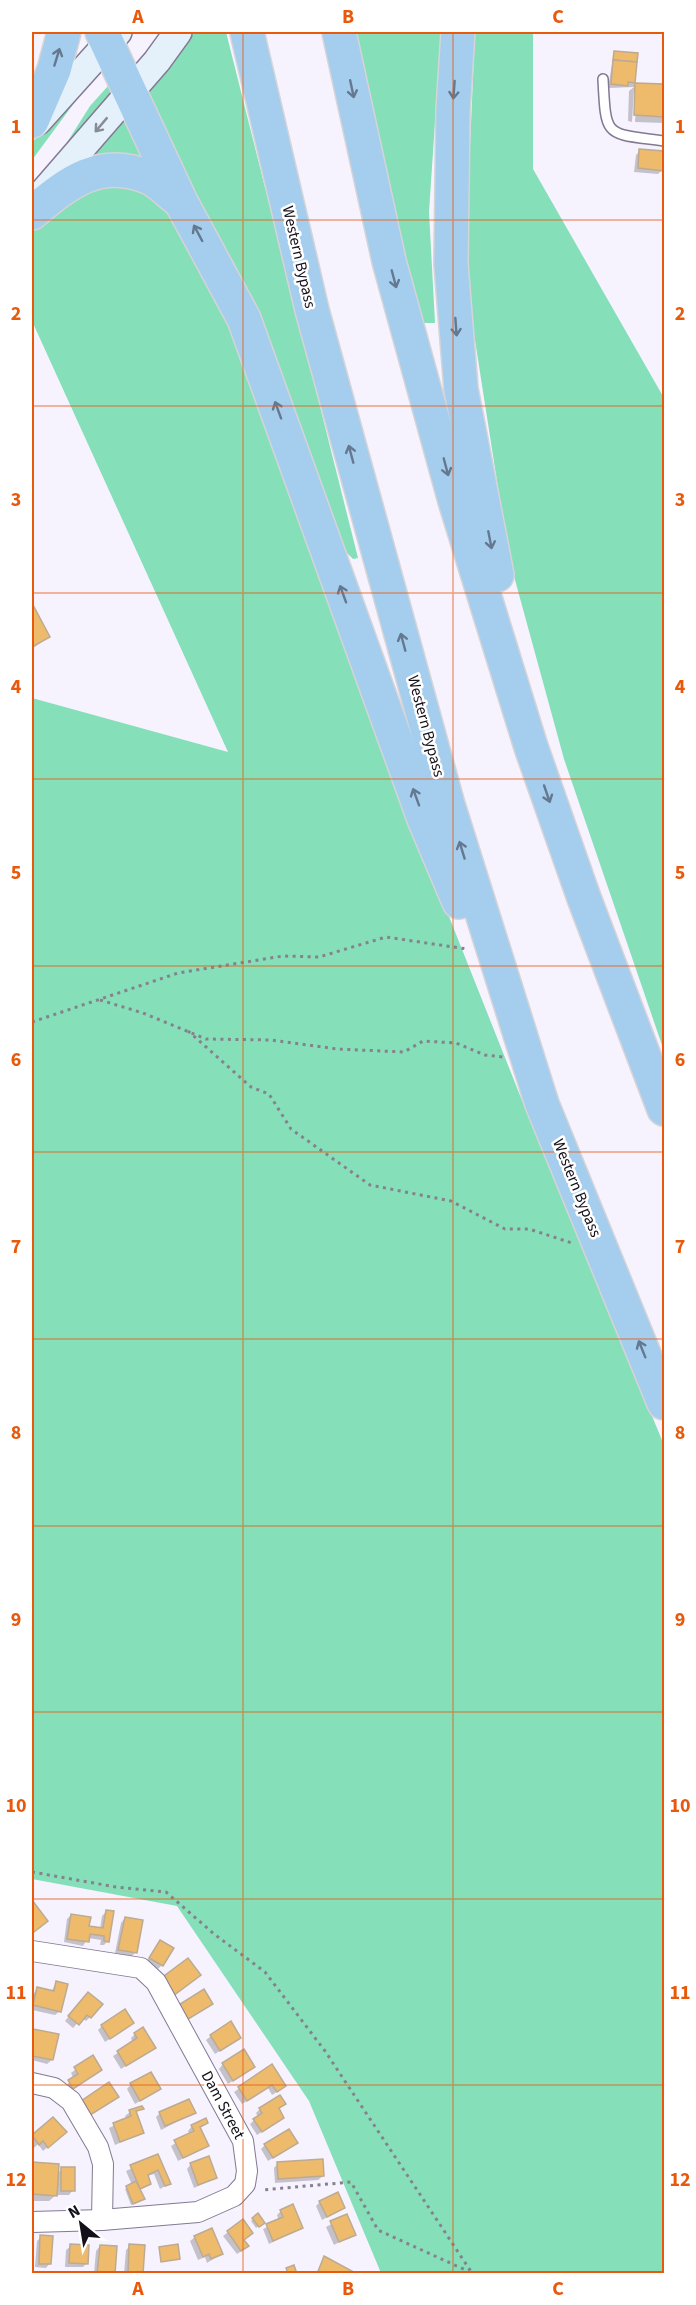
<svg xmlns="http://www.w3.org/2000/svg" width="696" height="2305" font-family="'Source Sans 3',sans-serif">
  <rect width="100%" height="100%" fill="#f6f2fe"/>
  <!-- green -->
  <g fill="#85dfb9">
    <polygon points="195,32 226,32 358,558 353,559 344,550 143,99"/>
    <polygon points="355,32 441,32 429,212 435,323 421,323"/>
    <polygon points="475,32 533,32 533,169 664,398 664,1051 564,759 509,558 472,321 466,238"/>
    <polygon points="100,68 32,160 32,143 69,96"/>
    <polygon points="108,86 113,98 44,179 90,106"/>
    <polygon points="120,114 153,169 81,163"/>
    <polygon points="106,182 132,186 168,208 215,289 243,354 390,768 527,1113 664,1445 664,2273 381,2273 309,2101 177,1906 32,1879 32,698 228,752 32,321 32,233 53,209"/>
  </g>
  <!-- shadow -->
  <g fill="#0003">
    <polygon points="614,52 637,55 634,84 664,86 664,123 635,122 637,89 634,89 632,122 628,121 629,91 634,87 608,88"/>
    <polygon points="640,151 662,170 658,174 634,172 636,155"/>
    <polygon points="32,606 48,637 32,649"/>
    <polygon points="32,1902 46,1921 32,1933"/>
    <polygon points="106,1912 108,1941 104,1945 100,1945 101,1940 88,1938 83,1946 64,1942 67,1919 71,1915 87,1928 100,1929 102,1916"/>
    <polygon points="125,1918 136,1952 131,1957 115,1953 121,1923"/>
    <polygon points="160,1942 162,1965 158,1969 146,1962"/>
    <polygon points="56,1983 60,2011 55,2015 32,2010 34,1993 38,1989 51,1992"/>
    <polygon points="84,1998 90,2017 86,2021 82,2018 73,2028 65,2021"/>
    <polygon points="102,2026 128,2027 105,2042 98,2030"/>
    <polygon points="33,2030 52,2060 47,2064 32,2060"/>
    <polygon points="135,2034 154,2048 121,2069 113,2056 133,2043 131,2038"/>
    <polygon points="211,2036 240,2037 215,2054 206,2040"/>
    <polygon points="92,2057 101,2070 69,2092 65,2086 74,2079 71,2073"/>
    <polygon points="223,2064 249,2070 228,2084 219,2069"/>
    <polygon points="272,2066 280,2090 272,2095 268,2088 242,2104 234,2092"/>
    <polygon points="131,2084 159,2089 135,2104 127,2089"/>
    <polygon points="284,2104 278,2109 283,2118 257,2135 250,2124 258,2117 256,2113 260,2109"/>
    <polygon points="142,2108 135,2113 142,2133 115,2145 109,2128 127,2119 125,2116 130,2112"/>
    <polygon points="160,2113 194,2113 161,2130 156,2117"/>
    <polygon points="53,2119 60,2136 43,2151 38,2144 34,2148 32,2137"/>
    <polygon points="206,2123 199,2129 207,2146 178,2161 171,2146 190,2134 188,2131 192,2126"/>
    <polygon points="296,2143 268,2161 261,2149 265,2145"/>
    <polygon points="158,2156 169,2184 160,2189 154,2174 147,2176 149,2184 139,2190 143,2199 131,2205 125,2189 132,2185 126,2171"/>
    <polygon points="278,2163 323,2176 318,2180 275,2183 274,2168"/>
    <polygon points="32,2164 57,2165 57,2174 62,2169 73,2190 69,2195 56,2195 49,2201 32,2201"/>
    <polygon points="191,2164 216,2178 194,2188 187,2169"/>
    <polygon points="320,2202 343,2208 322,2220 316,2206"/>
    <polygon points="281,2211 301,2228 269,2244 263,2229 279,2221 277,2215"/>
    <polygon points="257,2216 263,2223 256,2228 251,2221"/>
    <polygon points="346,2216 354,2234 334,2245 326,2227"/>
    <polygon points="243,2221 243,2250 237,2254 223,2236"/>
    <polygon points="41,2237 50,2263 46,2268 35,2267 37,2241"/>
    <polygon points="195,2237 221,2254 207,2263 205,2257 198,2260 190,2241"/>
    <polygon points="71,2246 87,2263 83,2267 65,2267 66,2250"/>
    <polygon points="100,2246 114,2274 94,2274 96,2251"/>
    <polygon points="130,2246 142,2274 124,2274 126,2250"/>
  </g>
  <!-- building -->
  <g fill="#eebb6c" stroke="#bcaa91" stroke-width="1.5">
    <polygon points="614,51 638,53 637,62 613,60"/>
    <polygon points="613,60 637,62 635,83 628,82 628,86 611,84"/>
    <polygon points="635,83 664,84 664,117 634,115"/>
    <polygon points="639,149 664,151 664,171 638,168"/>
    <polygon points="32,603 50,637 32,647"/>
    <polygon points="32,1900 48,1921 34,1932 32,1929"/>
    <polygon points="106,1910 114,1911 109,1942 104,1941 104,1936 90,1934 89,1942 67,1939 71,1914 91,1917 89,1926 103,1928"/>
    <polygon points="125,1917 143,1920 137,1953 118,1950"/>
    <polygon points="160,1940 174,1948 163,1966 149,1958"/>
    <polygon points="188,1958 201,1975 173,1996 160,1979"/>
    <polygon points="56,1981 68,1984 61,2012 33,2005 37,1987 54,1991"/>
    <polygon points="204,1989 213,2004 185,2021 177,2006"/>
    <polygon points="88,1992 103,2004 91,2018 87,2015 79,2025 68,2016"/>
    <polygon points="125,2009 134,2023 110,2039 101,2025"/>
    <polygon points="231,2021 241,2038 220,2051 210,2035"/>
    <polygon points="143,2027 156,2048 126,2066 117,2051 137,2038 134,2033"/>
    <polygon points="33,2029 59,2034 53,2060 32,2056"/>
    <polygon points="244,2049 255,2067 233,2081 222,2063"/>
    <polygon points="93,2055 102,2070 73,2089 68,2080 78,2074 74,2067"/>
    <polygon points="272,2064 286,2086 277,2092 272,2085 247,2101 238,2087"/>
    <polygon points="151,2072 161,2089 140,2101 130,2083"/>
    <polygon points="109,2082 119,2097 87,2117 78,2103"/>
    <polygon points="280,2095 286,2104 279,2108 284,2118 262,2132 253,2119 262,2113 259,2108"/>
    <polygon points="189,2099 196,2113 165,2126 159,2112"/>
    <polygon points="142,2106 144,2109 136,2111 144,2133 120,2142 113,2123 131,2116 129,2110"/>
    <polygon points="53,2117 67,2132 48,2148 43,2141 39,2145 32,2135"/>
    <polygon points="206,2118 208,2123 200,2127 209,2146 183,2158 174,2140 194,2131 191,2125"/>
    <polygon points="289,2129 298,2143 273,2158 264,2144"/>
    <polygon points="158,2154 171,2184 165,2186 158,2170 148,2175 151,2184 140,2189 130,2165"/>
    <polygon points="209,2156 217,2178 198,2185 190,2163"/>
    <polygon points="323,2159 324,2176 278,2179 277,2162"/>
    <polygon points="32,2162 59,2164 57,2196 32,2194"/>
    <rect x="61" y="2167" width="14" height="24"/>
    <polygon points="136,2181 145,2199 133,2204 126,2186"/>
    <polygon points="338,2192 345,2208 327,2217 319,2201"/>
    <polygon points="293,2204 303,2228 273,2241 266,2224 283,2217 280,2210"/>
    <polygon points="258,2213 265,2223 259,2227 252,2218"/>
    <polygon points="347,2214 356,2235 339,2242 330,2221"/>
    <polygon points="243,2219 253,2233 244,2240 249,2246 241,2251 227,2231"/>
    <polygon points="212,2228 223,2254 211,2259 209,2254 203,2257 194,2236"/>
    <polygon points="40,2235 53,2236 51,2264 39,2264"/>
    <polygon points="70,2244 89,2245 88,2264 69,2263"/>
    <polygon points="129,2244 145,2245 143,2274 128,2274"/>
    <polygon points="178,2244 180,2259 161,2262 159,2247"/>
    <polygon points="100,2245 117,2246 115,2274 97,2274"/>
    <polygon points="324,2256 352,2271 351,2274 317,2274"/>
    <polygon points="294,2265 297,2274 288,2274 286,2268"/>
  </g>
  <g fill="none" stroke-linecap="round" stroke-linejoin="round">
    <!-- lane casing -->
    <g stroke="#837993" stroke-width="12">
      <path id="lane" d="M603,79C606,139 605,133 664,141"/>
    </g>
    <!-- street casing -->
    <g stroke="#837993" stroke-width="22">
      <g id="street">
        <polyline points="32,1951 141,1968 156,1982 243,2141 247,2171 245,2184 234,2196 198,2212 102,2220 32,2222"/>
        <polyline points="32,2083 54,2088 71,2101 98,2147 103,2164 102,2220"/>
      </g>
    </g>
    <!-- secondary casing -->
    <g stroke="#837993" stroke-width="30">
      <g id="secondary">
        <polyline points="38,121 118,32"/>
        <polyline points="40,196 157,61 178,32"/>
      </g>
    </g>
    <!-- highway casing -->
    <g stroke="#d5d4d6" stroke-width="36">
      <g id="highway">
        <polyline points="102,32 181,202 244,319 424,819 459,902"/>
        <polyline points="247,32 312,310 448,805 542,1104 664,1403"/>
        <polyline points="339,32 389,261 455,501 531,747 584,898 664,1109"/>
        <polyline points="458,32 453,110 451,264 461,389 497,575"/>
        <polyline points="32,121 54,70 64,32"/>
        <path d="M32,213C68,183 100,156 150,178C160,183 170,194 180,201"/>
      </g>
    </g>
    <!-- path -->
    <g stroke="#86828d" stroke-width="3" stroke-dasharray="3 4.5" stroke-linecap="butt">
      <polyline points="100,1000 143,1013 206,1039 271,1040 337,1049 404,1052 423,1041 456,1043 485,1055 503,1057"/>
      <polyline points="32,1022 178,973 283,956 319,957 386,937 467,949"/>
      <polyline points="188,1031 251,1087 269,1094 291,1129 370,1185 451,1201 505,1229 529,1229 572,1243"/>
      <polyline points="32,1872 116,1887 166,1892 214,1934 265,1972 325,2051 472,2273 378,2230 351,2182 262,2190"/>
    </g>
    <!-- lane -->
    <use href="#lane" stroke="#fff" stroke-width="9"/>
    <!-- street -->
    <use href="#street" stroke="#fff" stroke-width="20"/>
    <!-- secondary -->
    <use href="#secondary" stroke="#e4f0fa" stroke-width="27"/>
    <!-- highway -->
    <use href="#highway" stroke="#a5cdee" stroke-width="33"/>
  </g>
  <!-- one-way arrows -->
  <defs><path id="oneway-shaft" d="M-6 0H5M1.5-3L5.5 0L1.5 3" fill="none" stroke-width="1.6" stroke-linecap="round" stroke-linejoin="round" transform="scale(1.5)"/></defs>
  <g stroke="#64788f">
    <use href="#oneway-shaft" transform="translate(57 57) rotate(-73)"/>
    <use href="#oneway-shaft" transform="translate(352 89) rotate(78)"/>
    <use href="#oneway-shaft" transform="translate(454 90) rotate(94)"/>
    <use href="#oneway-shaft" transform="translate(198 233) rotate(-118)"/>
    <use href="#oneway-shaft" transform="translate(394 279) rotate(75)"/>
    <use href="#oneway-shaft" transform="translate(456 327) rotate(86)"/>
    <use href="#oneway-shaft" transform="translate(278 410) rotate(-110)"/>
    <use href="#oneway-shaft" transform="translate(351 454) rotate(-105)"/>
    <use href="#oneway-shaft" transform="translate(446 467) rotate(75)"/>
    <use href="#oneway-shaft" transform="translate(490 540) rotate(79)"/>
    <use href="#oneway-shaft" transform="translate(343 594) rotate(-110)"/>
    <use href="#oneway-shaft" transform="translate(403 642) rotate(-105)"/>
    <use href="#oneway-shaft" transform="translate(547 794) rotate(71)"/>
    <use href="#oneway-shaft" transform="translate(416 797) rotate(-110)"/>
    <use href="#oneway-shaft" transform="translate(462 850) rotate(-107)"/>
    <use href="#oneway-shaft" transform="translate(642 1349) rotate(-112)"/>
  </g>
  <use stroke="#868b95" href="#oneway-shaft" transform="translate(101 125) rotate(130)"/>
  <!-- grid -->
  <path fill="none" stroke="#e8590c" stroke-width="1.5" stroke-opacity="0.55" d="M243,32V2274M453,32V2274M32,220H664M32,406H664M32,593H664M32,779H664M32,966H664M32,1152H664M32,1339H664M32,1526H664M32,1712H664M32,1899H664M32,2085H664"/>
  <g text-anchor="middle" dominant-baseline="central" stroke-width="5" stroke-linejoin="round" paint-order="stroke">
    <!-- street labels -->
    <g font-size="16" fill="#14101a" stroke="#fff">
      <text transform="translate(299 257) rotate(77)">Western Bypass</text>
      <text transform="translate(426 726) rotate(75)">Western Bypass</text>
      <text transform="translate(577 1188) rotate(68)">Western Bypass</text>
      <text transform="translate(223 2105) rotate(62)">Dam Street</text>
    </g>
  </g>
  <!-- border -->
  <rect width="696" height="2305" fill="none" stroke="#ffffff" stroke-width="66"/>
  <!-- north arrow -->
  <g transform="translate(81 2224) rotate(330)" stroke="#ffffff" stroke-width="4.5" paint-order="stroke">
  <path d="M0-4.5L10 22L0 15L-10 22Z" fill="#14101a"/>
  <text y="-9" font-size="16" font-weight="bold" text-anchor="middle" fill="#14101a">N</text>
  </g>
  <rect x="33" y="33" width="630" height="2239" fill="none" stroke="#e8590c" stroke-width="2"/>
  <g font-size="20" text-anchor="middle" font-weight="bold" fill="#e8590c">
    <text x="138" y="23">A</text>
    <text x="348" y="23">B</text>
    <text x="558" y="23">C</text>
    <text x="16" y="133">1</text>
    <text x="680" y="133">1</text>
    <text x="16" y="320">2</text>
    <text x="680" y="320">2</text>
    <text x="16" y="506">3</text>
    <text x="680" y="506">3</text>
    <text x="16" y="693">4</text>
    <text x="680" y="693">4</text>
    <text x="16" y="879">5</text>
    <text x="680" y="879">5</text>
    <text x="16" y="1066">6</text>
    <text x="680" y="1066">6</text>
    <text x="16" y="1253">7</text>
    <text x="680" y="1253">7</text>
    <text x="16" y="1439">8</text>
    <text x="680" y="1439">8</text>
    <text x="16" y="1626">9</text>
    <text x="680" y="1626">9</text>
    <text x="16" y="1812">10</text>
    <text x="680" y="1812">10</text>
    <text x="16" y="1999">11</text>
    <text x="680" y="1999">11</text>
    <text x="16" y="2186">12</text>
    <text x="680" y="2186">12</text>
    <text x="138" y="2295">A</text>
    <text x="348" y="2295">B</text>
    <text x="558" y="2295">C</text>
  </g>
</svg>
